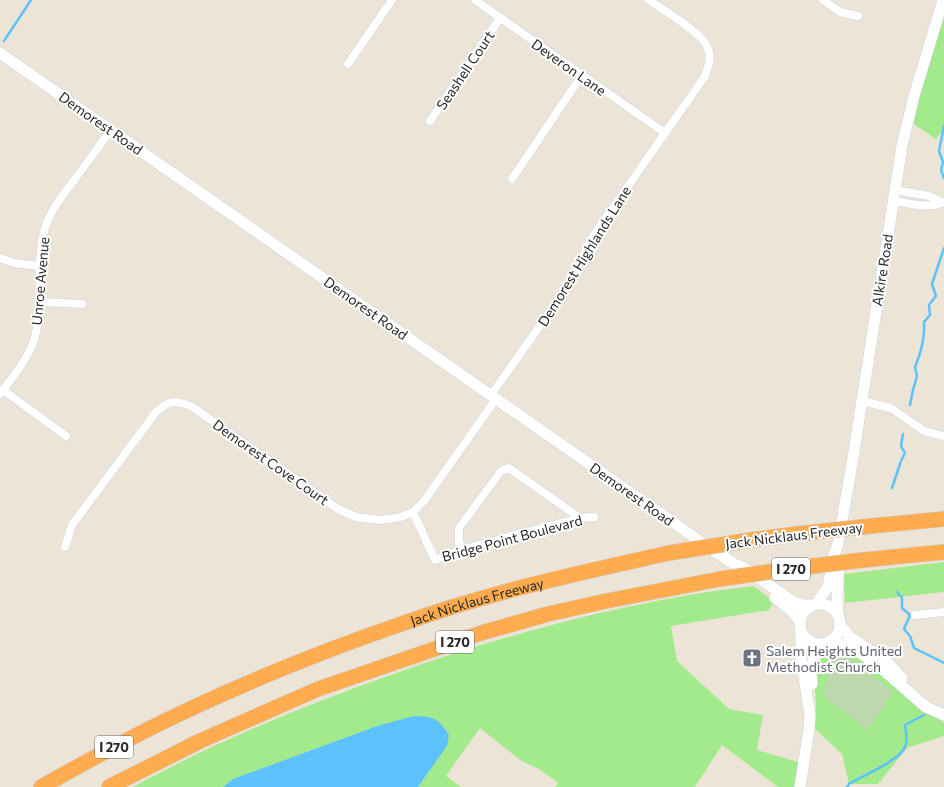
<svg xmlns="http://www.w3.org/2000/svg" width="944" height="787" font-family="Commissioner,sans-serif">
  <rect width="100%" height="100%" fill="#ece5d7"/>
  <!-- green -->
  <g fill="#a3ea8c">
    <polygon points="944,0 944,128 936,139 908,120"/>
    <polygon points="944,562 944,592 845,603 844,574"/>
    <path d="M753,586L774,601L769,610L671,626L677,661L729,709L763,715L757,750L798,762L794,787H778L722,745L695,787H555L558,783L541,770L520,760L480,728L446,776L461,787H418L447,746L377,726L233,779L223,787H133C219,740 310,703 402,671C515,632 633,600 753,586Z"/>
    <path d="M836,649L850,651L868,661L901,690L944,723V736L907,748L878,784H849L842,754L815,729C815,721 816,713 816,704C815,681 809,659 836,649Z"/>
  </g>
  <!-- cemetery -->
  <polygon fill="#bdd8ac" points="844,653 894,692 868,730 823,697 832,658"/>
  <!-- water -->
  <path fill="#5dc2fc" d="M414,716C433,716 439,719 449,735L447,746L418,787H223L233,779L377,726Z"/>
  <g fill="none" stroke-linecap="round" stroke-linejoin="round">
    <!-- stream -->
    <g stroke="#5dc2fc" stroke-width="2.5">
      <polyline points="4,41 31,0"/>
      <polyline points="944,126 939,151 943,162 941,170 944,178"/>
      <path d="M910,405L913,390L917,376L915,367C921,353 925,338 924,322L930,315L929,305L936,296L932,284L944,248"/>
      <polyline points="892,488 901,461 905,453 901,446 903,434"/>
      <polyline points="897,592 902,598 902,608 910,615 904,629 910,636 914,648 944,663"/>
      <path d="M847,787L850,783C863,776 900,760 905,747C908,741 906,732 905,725L924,715"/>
    </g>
    <!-- street casing -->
    <g stroke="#cccfe3" stroke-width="9">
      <g id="street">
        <polyline points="475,0 665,133"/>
        <polyline points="823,0 840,12 858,16"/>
        <polyline points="348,64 392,0"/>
        <polyline points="430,121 500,18"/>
        <polyline points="512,179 582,75"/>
        <polyline points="895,190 929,196 944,203"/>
        <path d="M893,201C909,203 926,209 941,203"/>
        <polyline points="0,258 14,263 39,266"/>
        <polyline points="39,302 82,304"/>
        <polyline points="3,390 66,436"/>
        <path d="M0,394C11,379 25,363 32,346C46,308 34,266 45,228C51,209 63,195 75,179C87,163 99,146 111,130"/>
        <path d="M491,395L571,282L591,239L705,76C709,65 712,57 707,46C702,33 662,9 649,0"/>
        <polyline points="862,401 891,408 924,431 944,436"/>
        <polyline points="413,512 435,560 464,549 580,518 594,517"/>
        <path d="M65,547L72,525L156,412C170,400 174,400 191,406L338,509L356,517L379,520L389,519L401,517L413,512L424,501L496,399"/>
        <polyline points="464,549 459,543 459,528 501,471 509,468 580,518"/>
        <polyline points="915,615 944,612"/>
      </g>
    </g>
    <!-- secondary casing -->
    <g stroke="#cccfe3" stroke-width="12">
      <g id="secondary">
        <polyline points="0,53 714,551 733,563 744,568 794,602 803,605 812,605"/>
        <polyline points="775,598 792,611 800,622"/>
        <circle cx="820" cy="624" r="20"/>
        <polyline points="816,604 828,587 834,555 838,544 853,458 902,146 914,96 943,0"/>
        <polyline points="838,616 837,596 839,567"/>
        <polyline points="840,625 849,636 885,660 902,678"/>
        <polyline points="831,640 850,647 859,652 879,666 926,707 944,715"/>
        <path d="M812,684C810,664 812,658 825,643"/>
        <polyline points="800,787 809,729 810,715 801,658 801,632"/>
      </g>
    </g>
    <!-- highway casing -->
    <g stroke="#cbcbcb" stroke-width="16">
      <g id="highway">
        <polyline points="871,526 944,519"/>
        <polyline points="751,540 797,534"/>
        <polyline points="863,560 944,552"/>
        <path id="s1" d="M41,787C89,760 138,733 188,710C258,677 331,648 404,623C490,592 580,573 669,553"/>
        <polyline points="109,787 200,741 318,689 481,633 548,614 606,601 720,579"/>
      </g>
    </g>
    <!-- street -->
    <use href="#street" stroke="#fff" stroke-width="8"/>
    <!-- secondary -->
    <use href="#secondary" stroke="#fff" stroke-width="11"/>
    <!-- highway -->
    <use href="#highway" stroke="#ffac50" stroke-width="15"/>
    <!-- highway-bridge casing -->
    <g stroke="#cbcbcb" stroke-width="16" stroke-linecap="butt">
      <g id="highway-bridge">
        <polyline points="797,534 871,526"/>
        <polyline points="669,553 751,540"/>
        <polyline points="720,579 789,569 863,560"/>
      </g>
    </g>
    <!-- highway-bridge -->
    <use href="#highway-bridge" stroke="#ffac50" stroke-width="15"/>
  </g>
  <!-- icons -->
  <defs>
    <g id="church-square" transform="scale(1)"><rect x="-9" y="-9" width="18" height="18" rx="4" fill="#6b7280" stroke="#fff"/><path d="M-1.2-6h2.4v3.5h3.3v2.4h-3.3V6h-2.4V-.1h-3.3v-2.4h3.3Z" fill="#fff"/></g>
  </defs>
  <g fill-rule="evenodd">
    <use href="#church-square" x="752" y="658"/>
  </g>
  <g text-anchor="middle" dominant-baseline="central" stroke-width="4" stroke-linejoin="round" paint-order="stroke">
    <!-- shield labels -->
    <g fill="#fff" stroke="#686868" stroke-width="1">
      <rect x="772" y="558" width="38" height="22" rx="3"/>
      <rect x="436" y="631" width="38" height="22" rx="3"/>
      <rect x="95" y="736" width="38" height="22" rx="3"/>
    </g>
    <g font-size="13" font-weight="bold" fill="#282828">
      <text x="791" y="569">I 270</text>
      <text x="455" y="642">I 270</text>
      <text x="114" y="747">I 270</text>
    </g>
    <!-- street labels -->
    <g font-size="14" fill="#282828" stroke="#fff">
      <text transform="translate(569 67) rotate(35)">Deveron Lane</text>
      <text transform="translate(465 70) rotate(-56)">Seashell Court</text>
      <text transform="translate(101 123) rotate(35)">Demorest Road</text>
      <text transform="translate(584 256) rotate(-58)">Demorest Highlands Lane</text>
      <text transform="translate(882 270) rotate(-81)">Alkire Road</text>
      <text transform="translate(40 281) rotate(-85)">Unroe Avenue</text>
      <text transform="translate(366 308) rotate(35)">Demorest Road</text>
      <text transform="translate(271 462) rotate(35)">Demorest Cove Court</text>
      <text transform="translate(632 494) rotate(35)">Demorest Road</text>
      <text transform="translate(794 535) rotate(-7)">Jack Nicklaus Freeway</text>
      <text transform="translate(512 538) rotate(-15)">Bridge Point Boulevard</text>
      <text stroke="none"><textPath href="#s1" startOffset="475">Jack Nicklaus Freeway</textPath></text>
    </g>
    <!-- worship labels -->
    <g font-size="14" fill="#5b616d" stroke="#fff" text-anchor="start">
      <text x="766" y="650">Salem Heights United<tspan x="766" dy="16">Methodist Church</tspan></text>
    </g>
  </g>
</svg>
